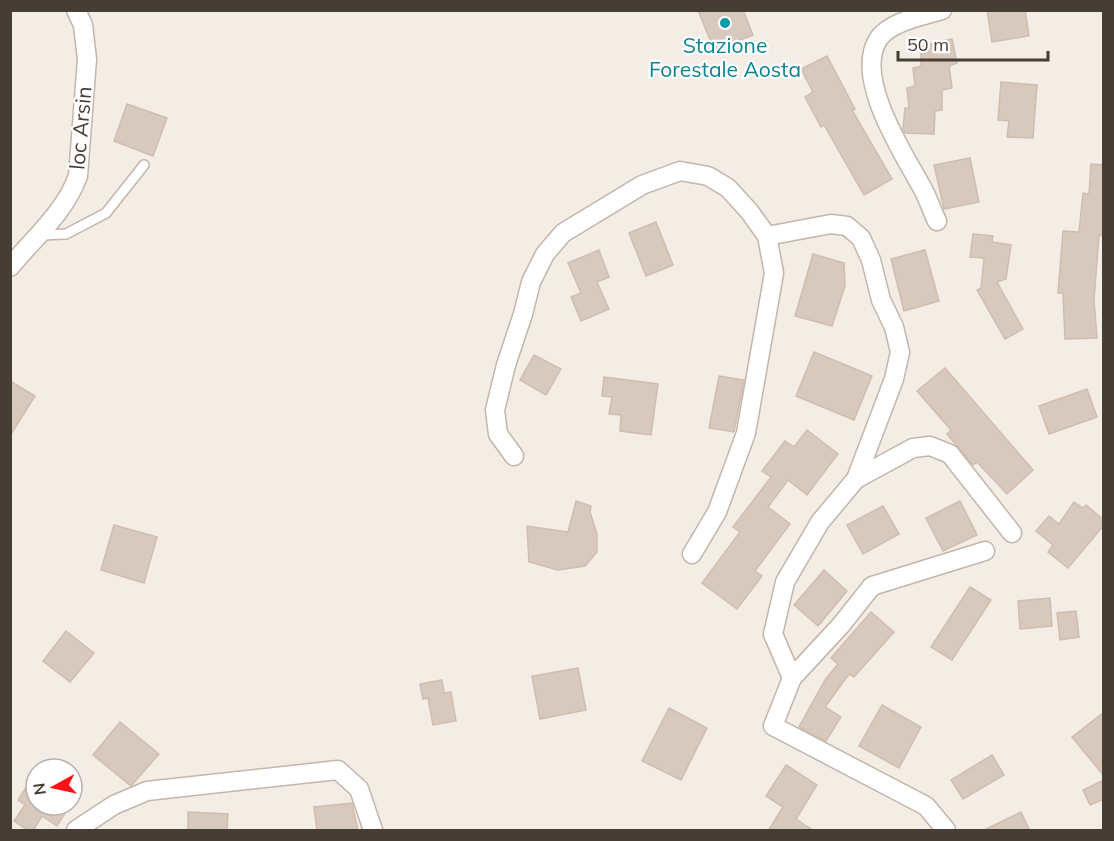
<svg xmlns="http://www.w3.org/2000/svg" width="1114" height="841" font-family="Mulish,sans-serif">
  <rect width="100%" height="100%" fill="#f3ede6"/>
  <!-- building -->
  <g fill="#d8c9be" stroke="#d0bdae" stroke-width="1.5">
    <polygon points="698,10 743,10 753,35 714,50"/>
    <polygon points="987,10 1025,10 1029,36 992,42"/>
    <polygon points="952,39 957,63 949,66 952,88 942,90 942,110 935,111 934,134 905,133 903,129 905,108 909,108 907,88 915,86 913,68 921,66 921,46"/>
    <polygon points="827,56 855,109 852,110 892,179 864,195 824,125 821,127 805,97 813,92 801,69"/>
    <polygon points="1001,82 1037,85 1033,138 1007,137 1009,121 998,120"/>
    <polygon points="127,104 167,118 153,156 114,141"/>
    <polygon points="970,158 979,202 944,209 934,165"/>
    <polygon points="1091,164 1104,165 1104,236 1099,235 1094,300 1097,338 1065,339 1063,293 1058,293 1063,231 1079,232 1083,193 1089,194"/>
    <polygon points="656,222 673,265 646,276 629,233"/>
    <polygon points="973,234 993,236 992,242 1011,245 1006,279 997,282 1023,329 1005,339 977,290 981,288 984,258 970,257"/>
    <polygon points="599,250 609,277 597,282 609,309 581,321 571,297 581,293 568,263"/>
    <polygon points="925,250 939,301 904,311 891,259"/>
    <polygon points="813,254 844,263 845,286 832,326 795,316"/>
    <polygon points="814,352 872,376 854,420 796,396"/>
    <polygon points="534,355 561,369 546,395 520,380"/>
    <polygon points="945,368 1033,470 1007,494 977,462 973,465 947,434 951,430 917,391"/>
    <polygon points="719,376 744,380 734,432 709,428"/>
    <polygon points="604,377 658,384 651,435 620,431 621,415 609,414 612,397 602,396"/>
    <polygon points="10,381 35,396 10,436"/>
    <polygon points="1087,389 1097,417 1049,434 1039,406"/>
    <polygon points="807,430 838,454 807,495 788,480 768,507 790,524 755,571 762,576 737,609 702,583 740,532 733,527 771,477 762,471 785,441 794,447"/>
    <polygon points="576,501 591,506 590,512 597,534 597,552 585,566 558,570 529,562 527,526 568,532"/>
    <polygon points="960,501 977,535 943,551 926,518"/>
    <polygon points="1074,502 1083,508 1086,505 1104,520 1104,525 1068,568 1048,552 1053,545 1036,531 1049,516 1059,524"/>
    <polygon points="883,506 899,534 863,554 847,525"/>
    <polygon points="114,525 157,537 144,583 101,570"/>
    <polygon points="824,570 847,591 818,626 794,605"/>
    <polygon points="970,587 991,600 952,660 931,647"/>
    <polygon points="1050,598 1052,626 1020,629 1018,601"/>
    <polygon points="1076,611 1079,637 1060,640 1057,613"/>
    <polygon points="871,612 894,632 854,677 849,674 825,707 841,717 826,741 799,727 825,680 838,664 831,658"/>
    <polygon points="66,631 94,653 70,682 43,661"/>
    <polygon points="578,668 586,710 540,719 532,676"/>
    <polygon points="442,680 444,693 451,692 456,721 433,725 428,698 423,699 420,684"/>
    <polygon points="882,705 921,727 899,768 859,746"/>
    <polygon points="669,708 707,728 681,780 642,761"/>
    <polygon points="1104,712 1104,776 1072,737"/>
    <polygon points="120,722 159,754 131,786 93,755"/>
    <polygon points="992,755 1004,775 963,799 951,780"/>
    <polygon points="786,765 817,785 796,819 814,831 768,831 783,807 766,796"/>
    <polygon points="36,772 36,805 70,805 57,826 42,816 33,831 29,831 14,821 25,805 18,800"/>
    <polygon points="1104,780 1104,799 1090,805 1083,790"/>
    <polygon points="352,803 358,831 317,831 314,807"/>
    <polygon points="188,812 228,814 227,831 188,831"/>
    <polygon points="1021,812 1030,831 982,831"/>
  </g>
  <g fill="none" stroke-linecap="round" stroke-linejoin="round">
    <!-- lane casing -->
    <g stroke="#c2b6ab" stroke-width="12">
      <polyline id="lane" points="40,235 66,234 106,213 144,165"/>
    </g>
    <!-- street casing -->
    <g stroke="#c2b6ab" stroke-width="21">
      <g id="street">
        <path d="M937,221C932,211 929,201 924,191C905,156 852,77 879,38C892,21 923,16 942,10"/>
        <path d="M10,267C34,238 65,212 78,176L87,59L83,25L76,10"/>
        <polyline points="514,456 498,434 495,410 506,365 523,314 531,282 545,254 563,233 642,185 680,171 708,176 728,188 749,211 767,236 831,224 847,226 861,238 871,260 881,300 894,327 900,352 894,379 856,479 820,522 785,582 773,634 792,678"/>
        <polyline points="856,479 913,448 930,446 950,454 1012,533"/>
        <polyline points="692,554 717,512 746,433 774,273 767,236"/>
        <polyline points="76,830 114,805 147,791 338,770 359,789 373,830"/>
        <polyline points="946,830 926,806 773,726 792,678 841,625 872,586 985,551"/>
      </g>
    </g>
    <!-- lane -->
    <use href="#lane" stroke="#fff" stroke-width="9"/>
    <!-- street -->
    <use href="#street" stroke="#fff" stroke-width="18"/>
  </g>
  <!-- markers -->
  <circle fill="#0f9aa8" stroke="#fff" stroke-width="2" cx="725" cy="23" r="6"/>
  <g text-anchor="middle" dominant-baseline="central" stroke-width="4.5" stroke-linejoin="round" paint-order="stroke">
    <!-- culture labels -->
    <g font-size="21" fill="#0d838f" stroke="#fff">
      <text x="725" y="45">Stazione<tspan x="725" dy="24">Forestale Aosta</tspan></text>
    </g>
    <!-- street labels -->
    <g font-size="21" fill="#463d35" stroke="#fff">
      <text transform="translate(80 128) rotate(-85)">loc Arsin</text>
    </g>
  </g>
  <!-- border -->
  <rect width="1114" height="841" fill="none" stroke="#463d35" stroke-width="24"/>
  <!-- north arrow -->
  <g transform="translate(54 787) rotate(262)"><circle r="28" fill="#ffffff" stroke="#b5b1ae" stroke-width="1.5"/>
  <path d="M0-4.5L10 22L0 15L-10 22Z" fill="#ff1115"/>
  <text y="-9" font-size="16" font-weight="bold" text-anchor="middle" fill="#463d35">N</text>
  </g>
  <!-- scale -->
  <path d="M898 51v9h150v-9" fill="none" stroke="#463d35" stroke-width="3"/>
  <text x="907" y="51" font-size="18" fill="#463d35" stroke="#ffffff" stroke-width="4.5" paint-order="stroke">50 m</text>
</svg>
